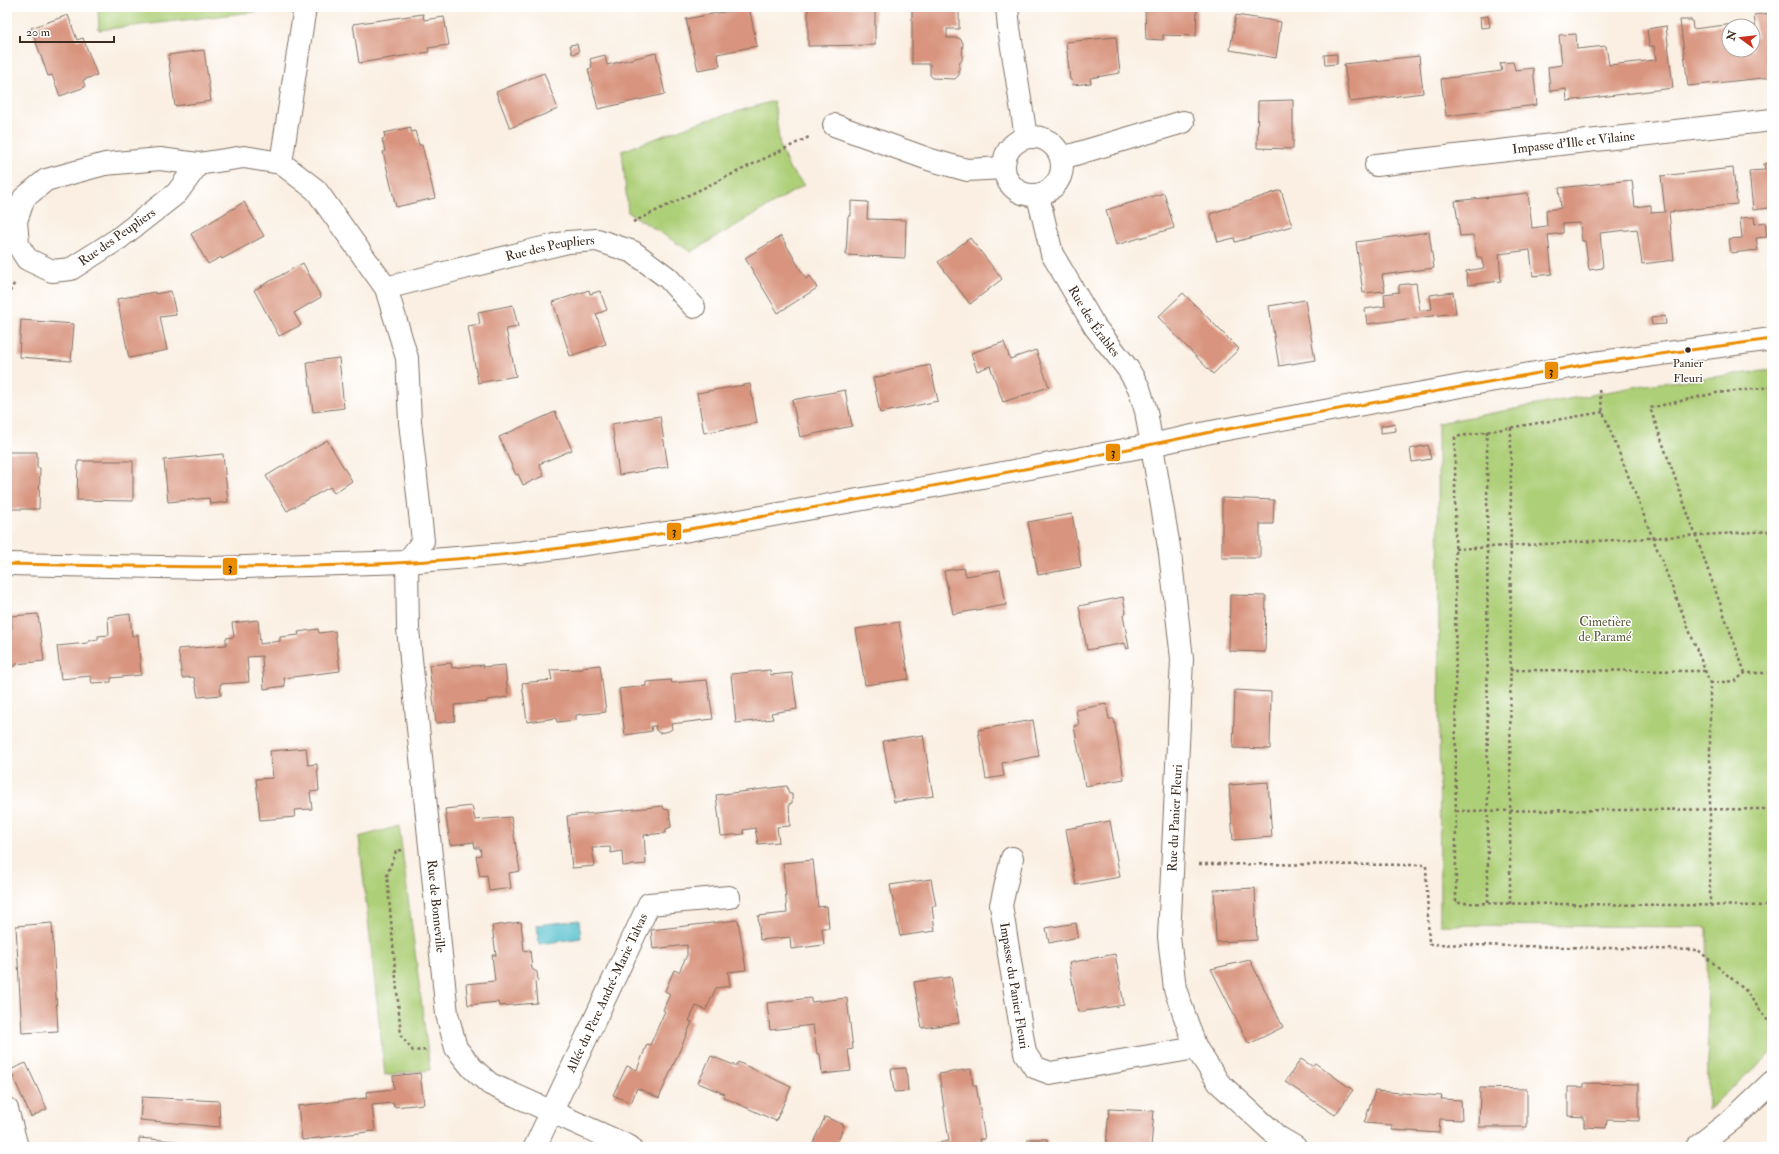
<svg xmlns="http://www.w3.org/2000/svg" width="1779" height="1154" font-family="'IM FELL Double Pica',serif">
  <rect width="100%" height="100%" fill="#fff"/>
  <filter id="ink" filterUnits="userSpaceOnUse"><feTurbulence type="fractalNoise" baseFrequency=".025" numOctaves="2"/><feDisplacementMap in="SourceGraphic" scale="8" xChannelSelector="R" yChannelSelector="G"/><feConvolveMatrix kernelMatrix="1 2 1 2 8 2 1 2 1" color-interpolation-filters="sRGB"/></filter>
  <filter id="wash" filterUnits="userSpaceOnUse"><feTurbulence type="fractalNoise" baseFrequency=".012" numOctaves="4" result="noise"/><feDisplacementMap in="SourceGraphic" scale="16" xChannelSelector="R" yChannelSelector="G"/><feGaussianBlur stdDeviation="0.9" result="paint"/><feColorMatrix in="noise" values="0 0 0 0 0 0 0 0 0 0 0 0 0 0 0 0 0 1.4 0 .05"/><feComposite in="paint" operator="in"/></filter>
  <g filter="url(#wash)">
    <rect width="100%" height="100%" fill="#faefe2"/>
    <!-- green -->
    <g fill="#adcf77" stroke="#747c4a">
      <polygon points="98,7 296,7 99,30"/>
      <polygon points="774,101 780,147 789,168 804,185 691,252 628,212 622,151 697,123"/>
      <polygon points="1772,370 1772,1052 1708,1109 1707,927 1440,925 1438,423 1645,385"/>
      <polygon points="399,826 430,1070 385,1075 359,837"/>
    </g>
    <!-- water -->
    <polygon fill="#54c0cd" stroke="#487576" points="579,920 581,938 539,944 537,925"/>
    <g id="blocks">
      <!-- building -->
      <g fill="#d8947e">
        <polygon points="749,7 757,46 717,54 720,66 698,70 686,19"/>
        <polygon points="808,7 875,7 875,45 808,46"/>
        <polygon points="912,7 959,7 959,29 947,29 947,38 959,38 963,42 962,60 959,64 959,75 955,79 933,78 930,75 930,64 912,64"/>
        <polygon points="1145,7 1197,7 1196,36 1163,35 1163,40 1146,39"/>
        <polygon points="1772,13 1772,77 1688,86 1680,20 1692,20 1693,29 1742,23 1743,26 1729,26 1729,50 1753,50 1753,39 1757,38 1754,15"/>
        <polygon points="423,14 424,20 444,17 449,45 428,48 429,52 359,63 353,24"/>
        <polygon points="68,15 77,40 83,38 97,75 83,80 85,87 60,96 52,75 48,76 31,28"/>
        <polygon points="1236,15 1281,22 1276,58 1230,50"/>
        <polygon points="1488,16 1490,27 1481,28 1480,17"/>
        <polygon points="1666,26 1673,88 1567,101 1566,89 1550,91 1548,67 1562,65 1559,35 1576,34 1577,49 1606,46 1609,65 1656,60 1654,46 1649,46 1647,29"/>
        <polygon points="1116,37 1120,73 1090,78 1091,83 1073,85 1072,80 1070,80 1066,42"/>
        <polygon points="577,44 579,52 572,54 570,45"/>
        <polygon points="204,50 211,101 175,106 168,55"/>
        <polygon points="656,53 665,94 598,109 588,69 592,68 590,59 605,55 607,65"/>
        <polygon points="1337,54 1337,64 1325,65 1324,55"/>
        <polygon points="1419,56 1423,93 1350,102 1344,64"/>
        <polygon points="1513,62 1515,70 1533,68 1537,105 1446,116 1441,79 1502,71 1500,63"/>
        <polygon points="544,73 558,109 510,128 496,92"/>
        <polygon points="1293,100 1293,149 1257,148 1258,101"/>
        <polygon points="411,127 411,132 415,131 419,145 422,145 435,198 396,207 383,152 385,151 382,139 385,138 384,133"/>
        <polygon points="1772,163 1772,199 1768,199 1769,208 1753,210 1749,171 1765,170 1764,164"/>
        <polygon points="1733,168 1737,204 1669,212 1674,260 1642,264 1637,229 1600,233 1603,268 1589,270 1585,241 1582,241 1580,223 1563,224 1563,233 1548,235 1552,274 1533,276 1530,250 1499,254 1501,281 1468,285 1466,271 1484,268 1481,257 1477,257 1473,235 1460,236 1455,201 1528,193 1532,228 1547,226 1546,210 1561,208 1559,188 1632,180 1635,207 1651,205 1651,213 1665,212 1661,176"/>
        <polygon points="1281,190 1292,226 1235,242 1234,238 1218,242 1210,214"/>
        <polygon points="1164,193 1174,228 1116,245 1106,210"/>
        <polygon points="851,201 868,202 867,219 906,220 905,258 846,255 848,216 851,216"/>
        <polygon points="244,202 264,236 222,259 221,257 208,264 191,234"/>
        <polygon points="1754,217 1755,224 1765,222 1767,237 1756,238 1758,250 1731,253 1729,239 1742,238 1740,218"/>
        <polygon points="1429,232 1434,268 1382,275 1385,291 1363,293 1356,242"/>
        <polygon points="781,236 806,279 810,276 817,288 778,313 745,258"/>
        <polygon points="970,238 1002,279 970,304 938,262"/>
        <polygon points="303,263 321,297 294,313 301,325 279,336 254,290"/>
        <polygon points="1416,283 1420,311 1432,309 1430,295 1453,292 1456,313 1367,324 1365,309 1385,306 1384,294 1399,292 1399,285"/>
        <polygon points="589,290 590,294 600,291 607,310 596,314 606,344 570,356 553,302"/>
        <polygon points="171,291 176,315 160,317 167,350 129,358 117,299 155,292 155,294"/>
        <polygon points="1183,293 1239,349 1213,374 1158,317"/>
        <polygon points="1305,300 1315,360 1279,366 1269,306"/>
        <polygon points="513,305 518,327 506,329 516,376 478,383 468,326 480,324 478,312"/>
        <polygon points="1665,316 1666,324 1652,325 1651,318"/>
        <polygon points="21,320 74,324 71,361 19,357"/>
        <polygon points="1004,342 1010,359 1036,350 1049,387 1003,402 990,366 977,371 971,353"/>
        <polygon points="339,358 344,408 313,412 307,362"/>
        <polygon points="930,365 938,401 880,413 873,378"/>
        <polygon points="750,384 757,423 704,433 697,393"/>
        <polygon points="845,390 852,426 800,437 792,400"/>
        <polygon points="555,412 572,450 539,464 544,476 523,485 518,474 516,475 499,437"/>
        <polygon points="660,416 668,467 619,475 612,424"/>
        <polygon points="1395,423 1396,431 1381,433 1381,426"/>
        <polygon points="327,440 352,481 334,493 330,487 287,511 266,476"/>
        <polygon points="1428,445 1431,459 1412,462 1410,449"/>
        <polygon points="7,452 37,452 37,468 40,468 39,509 7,509"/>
        <polygon points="223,454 228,502 210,504 209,498 168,502 164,460"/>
        <polygon points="78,461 133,461 133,501 77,500"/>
        <polygon points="1222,498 1274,500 1273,524 1260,524 1260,558 1222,558"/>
        <polygon points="1072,514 1081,567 1038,575 1028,522"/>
        <polygon points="964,568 966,576 1000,570 1006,605 953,614 944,571"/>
        <polygon points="1230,595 1266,596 1265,652 1229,651"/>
        <polygon points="1123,597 1126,613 1123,615 1129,648 1127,649 1125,643 1087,650 1079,606"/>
        <polygon points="38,614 44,661 16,664 16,666 10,667 11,673 7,676 7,628 12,628 11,616"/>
        <polygon points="130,614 132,636 138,635 141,675 111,678 111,682 92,683 90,676 61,679 57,646 88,643 89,641 98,640 98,636 109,635 108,617"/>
        <polygon points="258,620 260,644 280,641 280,637 299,635 298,632 318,629 319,633 335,631 340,671 284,678 285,686 264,689 262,656 247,657 249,682 220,684 221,695 198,697 194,677 182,678 178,649 226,645 226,638 234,637 232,623"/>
        <polygon points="899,622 909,679 865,685 856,629"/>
        <polygon points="451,663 452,668 483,665 483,667 505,665 508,697 487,700 487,702 454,705 455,721 436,723 429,665"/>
        <polygon points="600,665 606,712 576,715 576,720 557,722 556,718 527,722 522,683 552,680 550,670 583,669 583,667"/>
        <polygon points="770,670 771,675 792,673 797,709 771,713 773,719 736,723 731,674"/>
        <polygon points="671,680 672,683 707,680 713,719 671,724 672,729 669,731 659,733 655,729 656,726 651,726 652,731 625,735 619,689 646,686 646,682"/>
        <polygon points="1235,690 1271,692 1270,749 1233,748"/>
        <polygon points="1106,704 1109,719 1114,719 1124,779 1085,786 1074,726 1079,725 1076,710"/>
        <polygon points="1033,720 1039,756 1002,763 1004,776 986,779 978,730"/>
        <polygon points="923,735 933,796 894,802 883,741"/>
        <polygon points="306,748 308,765 317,764 319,791 310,792 312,809 294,810 295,817 260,820 256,779 273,778 270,751"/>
        <polygon points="1268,782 1272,837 1233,840 1229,785"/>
        <polygon points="787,786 789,794 792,794 792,803 789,804 790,826 777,827 779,842 758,844 755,828 743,830 744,834 721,836 716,795"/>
        <polygon points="472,806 475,820 511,817 520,871 509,873 511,888 489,891 487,875 480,876 476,856 481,855 480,848 475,848 474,842 450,845 445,809"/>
        <polygon points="663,806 664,809 669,810 671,827 666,829 666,833 644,835 646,864 623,866 622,851 611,853 610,847 592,848 595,866 572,868 567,816"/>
        <polygon points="1110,821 1120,877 1076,885 1066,829"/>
        <polygon points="813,860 818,907 827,906 829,928 822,928 824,945 791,949 790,937 760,940 758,916 787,913 783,863"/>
        <polygon points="931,879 936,906 932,906 935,931 900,936 890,885"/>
        <polygon points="1255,888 1257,940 1216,942 1214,890"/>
        <polygon points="738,920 746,970 728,972 730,986 716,988 706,1010 696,1006 689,1021 692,1022 659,1098 637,1088 631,1103 613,1095 627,1066 637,1070 647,1044 650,1045 665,1011 663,1010 670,994 665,991 674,970 679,972 687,955 687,945 653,949 651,930"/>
        <polygon points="521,922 524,951 530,950 532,969 537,972 538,981 535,982 537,1003 499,1006 498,1002 468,1005 466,984 495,981 492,955 496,955 492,926"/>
        <polygon points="52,923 58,1031 22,1033 16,926"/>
        <polygon points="1076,923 1078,937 1049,943 1046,928"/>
        <polygon points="1115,954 1124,1005 1078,1012 1069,963"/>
        <polygon points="1250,960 1283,1027 1249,1044 1211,969"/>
        <polygon points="951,977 959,1023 922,1028 914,982"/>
        <polygon points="811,998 811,1002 847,998 853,1049 848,1050 851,1071 822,1074 820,1054 817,1054 813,1025 770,1030 767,1003"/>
        <polygon points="711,1056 736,1066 738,1062 791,1087 776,1121 723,1097 725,1094 698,1083"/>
        <polygon points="1301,1059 1312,1066 1315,1063 1353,1090 1335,1115 1285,1082"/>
        <polygon points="26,1063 47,1109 31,1117 10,1070"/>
        <polygon points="906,1068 908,1091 894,1092 891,1069"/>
        <polygon points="971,1069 973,1085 976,1085 985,1139 979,1139 981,1147 926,1147 925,1145 949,1141 939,1074"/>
        <polygon points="420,1073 424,1104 394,1107 393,1103 372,1105 375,1131 302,1140 298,1106 367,1098 366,1092 394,1089 393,1076"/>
        <polygon points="1584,1083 1639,1084 1639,1121 1607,1120 1606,1128 1584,1127 1584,1117 1568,1116 1568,1087 1584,1087"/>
        <polygon points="1480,1088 1527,1089 1527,1127 1479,1127"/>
        <polygon points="1375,1091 1442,1096 1441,1099 1461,1100 1462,1120 1440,1119 1439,1133 1392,1130 1392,1125 1364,1123"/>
        <polygon points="142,1097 219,1101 220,1127 140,1120"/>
        <polygon points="1109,1109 1154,1111 1151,1147 1106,1147"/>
        <polygon points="825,1117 844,1125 836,1146 839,1147 811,1147"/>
        <polygon points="139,1138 174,1141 173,1147 139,1147"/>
        <polygon points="1028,1139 1047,1139 1048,1147 1027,1147"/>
      </g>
    </g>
  </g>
  <g filter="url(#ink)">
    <use href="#blocks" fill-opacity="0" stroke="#7e6f63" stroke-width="1"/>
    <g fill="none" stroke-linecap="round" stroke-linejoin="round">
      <!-- minor casing -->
      <g stroke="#7e6f63" stroke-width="24">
        <g id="minor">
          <polyline points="1007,7 1009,28 1026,137"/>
          <polyline points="834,125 931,160 967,170 1003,168"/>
          <circle cx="1033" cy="166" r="29"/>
          <polyline points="1062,158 1183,122"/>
          <polyline points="281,163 305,7"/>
          <path id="s1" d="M198,164L177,193L118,239L71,269L52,271L27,259L18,245L16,221L24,198L46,180L105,164L160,159L198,164L244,157L281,163L316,190L386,288L407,358L410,422L423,541L407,562L408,629L447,1014L456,1048L472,1068L490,1084L630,1147"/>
          <path id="s2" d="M1376,165L1772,120"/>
          <path id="s3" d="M1038,196L1052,254L1095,327L1128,369L1139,388L1146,411L1170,553L1182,659L1169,937L1175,989L1196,1048L1219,1083L1278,1137L1295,1147"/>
          <path id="s4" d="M386,288L530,251L568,242L597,240L633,252L668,278L694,307"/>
          <polyline points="7,564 211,568 407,562 519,553 689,530 897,493 1151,445 1211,432 1466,385 1594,363 1772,339"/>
          <path id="s5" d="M1012,858L1001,905L1025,1053L1034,1067L1050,1073L1196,1048"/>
          <polyline points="7,1109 17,1147"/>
          <path id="s6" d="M535,1147L649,904L729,897"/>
          <polyline points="1697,1147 1734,1118 1772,1082"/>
        </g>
      </g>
      <!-- path -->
      <g stroke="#7e6f63" stroke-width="2.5" stroke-dasharray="3 3" stroke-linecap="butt">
        <polyline points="633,222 809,137"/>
        <polyline points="7,297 15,282"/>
        <polyline points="1599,390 1603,412 1710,683 1710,905"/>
        <polyline points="1603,412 1455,437 1456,903 1772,906"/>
        <polyline points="1487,431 1488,903"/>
        <polyline points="1455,549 1772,531"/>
        <polyline points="1510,670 1705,671"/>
        <polyline points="1745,673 1650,408 1716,393 1772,387"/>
        <polyline points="1710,683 1735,681 1745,673 1772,673"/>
        <polyline points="1456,811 1772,809"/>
        <polyline points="402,850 396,851 387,875 401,1036 413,1051 428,1050"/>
        <polyline points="1199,864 1426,865 1429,944 1698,950 1745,990 1772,1026"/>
        <polyline points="1510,904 1511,427"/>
      </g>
      <!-- minor -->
      <use href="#minor" stroke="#fff" stroke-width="22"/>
      <!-- bus-1 casing -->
      <g stroke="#fff" stroke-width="6">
        <path id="bus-1" d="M7,564C178,567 349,572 519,553C629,541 737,521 845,502C967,480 1090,458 1211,432L1594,363L1772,339"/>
      </g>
      <!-- bus-1 -->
      <use href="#bus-1" stroke="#ea8d02" stroke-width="3"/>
    </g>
  </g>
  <!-- markers -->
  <circle fill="#3b2a1e" stroke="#fff" stroke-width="1.5" cx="1688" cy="350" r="3.5"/>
  <g text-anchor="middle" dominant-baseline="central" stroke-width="3" stroke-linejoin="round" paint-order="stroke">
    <!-- bus labels -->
    <g font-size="12" fill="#3b2a1e" stroke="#fff">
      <text x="1688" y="363">Panier<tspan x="1688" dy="15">Fleuri</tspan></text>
    </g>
    <!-- street labels -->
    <g font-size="13" fill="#3b2a1e" stroke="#fff">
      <text stroke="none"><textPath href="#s2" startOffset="199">Impasse d'Ille et Vilaine</textPath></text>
      <text transform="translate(117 237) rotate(-35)">Rue des Peupliers</text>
      <text stroke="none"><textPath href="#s4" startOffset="169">Rue des Peupliers</textPath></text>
      <text stroke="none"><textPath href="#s3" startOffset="139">Rue des Érables</textPath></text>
      <text transform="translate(1175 818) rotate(-87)">Rue du Panier Fleuri</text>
      <text stroke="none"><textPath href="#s1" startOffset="1339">Rue de Bonneville</textPath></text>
      <text stroke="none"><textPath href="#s5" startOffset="130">Impasse du Panier Fleuri</textPath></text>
      <text stroke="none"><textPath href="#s6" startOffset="170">Allée du Père André-Marie Talvas</textPath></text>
    </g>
    <!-- park labels -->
    <g font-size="13" fill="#5d5c39" stroke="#fff">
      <text x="1605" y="622">Cimetière<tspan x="1605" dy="15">de Paramé</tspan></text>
    </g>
  </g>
  <g stroke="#fff" stroke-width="1.5">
    <rect x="1544" y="361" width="15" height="19" rx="4" fill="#ea8d02"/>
    <rect x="1105" y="443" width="16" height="19" rx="4" fill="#ea8d02"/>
    <rect x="666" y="522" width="16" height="19" rx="4" fill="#ea8d02"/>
    <rect x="222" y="557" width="16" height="19" rx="4" fill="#ea8d02"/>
  </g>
  <g font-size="11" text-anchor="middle" font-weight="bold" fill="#111">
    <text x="1551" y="375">3</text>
    <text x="1113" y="456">3</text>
    <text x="674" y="535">3</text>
    <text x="230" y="571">3</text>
  </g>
  <!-- margin -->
  <rect width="1779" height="1154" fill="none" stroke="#fff" stroke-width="24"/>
  <!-- north arrow -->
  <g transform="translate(1741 38) rotate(285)"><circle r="19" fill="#ffffff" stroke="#b1aaa5"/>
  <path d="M0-3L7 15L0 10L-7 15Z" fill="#c8321e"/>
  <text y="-6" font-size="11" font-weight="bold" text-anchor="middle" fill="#3b2a1e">N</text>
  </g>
  <!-- scale -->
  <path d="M20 36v6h94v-6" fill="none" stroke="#3b2a1e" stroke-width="2"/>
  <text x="26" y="36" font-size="12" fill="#3b2a1e" stroke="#ffffff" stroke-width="3" paint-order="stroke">20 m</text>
</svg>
